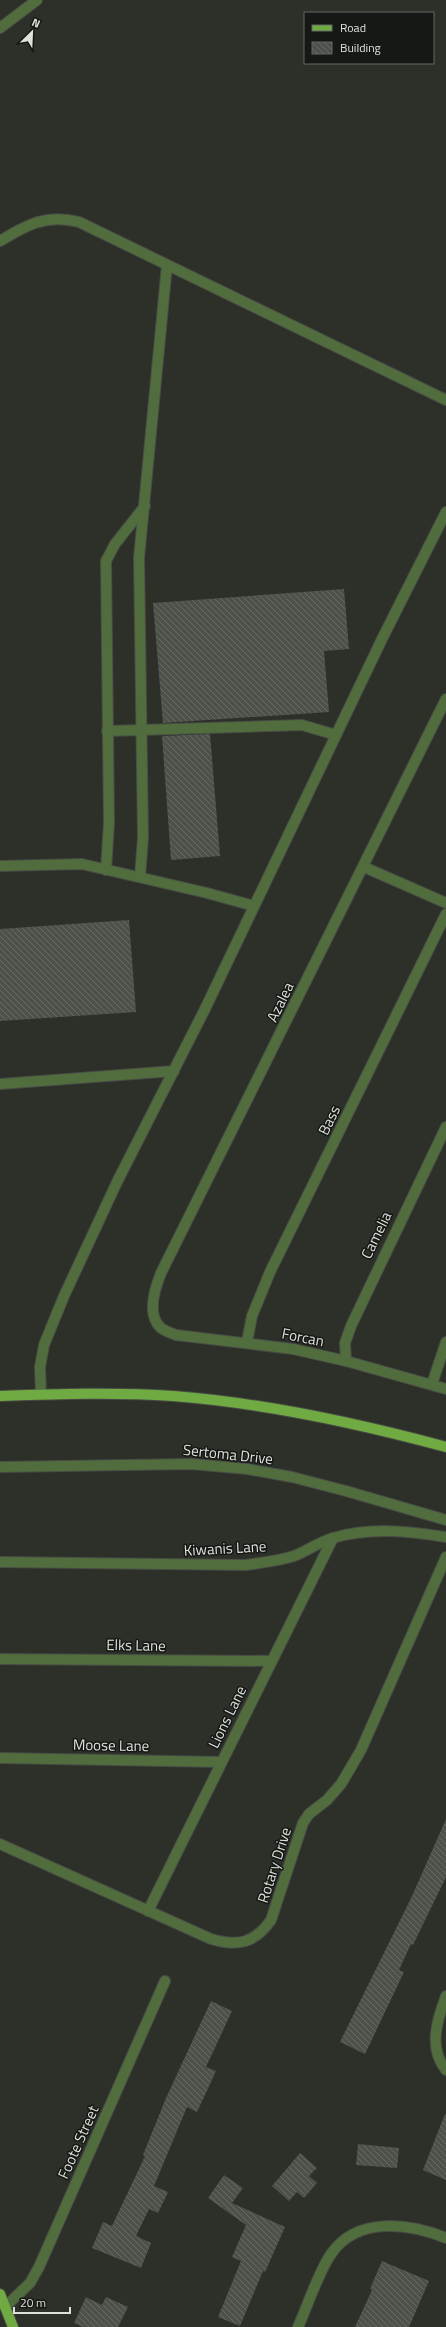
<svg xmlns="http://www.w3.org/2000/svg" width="446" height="2327" font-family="'Titillium Web',sans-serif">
  <defs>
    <pattern id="building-back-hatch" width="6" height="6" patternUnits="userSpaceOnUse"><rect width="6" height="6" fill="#4c5149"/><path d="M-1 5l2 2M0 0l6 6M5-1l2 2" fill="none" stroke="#656a63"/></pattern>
  </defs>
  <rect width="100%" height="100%" fill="#2c3029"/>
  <!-- building -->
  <g fill="url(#building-back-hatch)">
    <polygon points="344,589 349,649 324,651 329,712 163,723 153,603"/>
    <polygon points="210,734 220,856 171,860 162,736"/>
    <polygon points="129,920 136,1012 0,1021 0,929"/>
    <polygon points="446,1819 446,1877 413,1945 411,1944 399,1970 404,1972 365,2054 340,2042 412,1896"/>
    <polygon points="211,2001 232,2011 206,2067 216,2071 197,2112 187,2107 154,2186 168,2192 158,2213 149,2209 136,2236 151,2243 141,2268 92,2248 103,2222 112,2226 145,2156 143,2155 166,2098"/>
    <polygon points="445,2114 446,2114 446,2180 423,2170"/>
    <polygon points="358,2144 399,2148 397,2168 356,2165"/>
    <polygon points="300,2153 317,2168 309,2176 317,2183 304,2198 297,2192 289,2201 272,2186"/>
    <polygon points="224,2175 243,2188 232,2203 285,2227 265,2272 263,2271 240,2326 218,2317 241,2261 232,2257 246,2225 208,2198"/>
    <polygon points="382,2261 429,2281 409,2327 355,2327 372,2290 370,2289"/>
    <polygon points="86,2297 102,2305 106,2297 128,2307 118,2327 83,2327 74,2323"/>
  </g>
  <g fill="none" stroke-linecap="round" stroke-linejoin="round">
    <!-- minor casing -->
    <g stroke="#484c45" stroke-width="12">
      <g id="minor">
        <polyline points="0,28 37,0"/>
        <path d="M0,241C28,224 47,214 79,222L446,400"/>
        <path d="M446,699L161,1273C155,1288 146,1315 161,1328C165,1331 171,1333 176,1335L293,1349L346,1361L446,1389"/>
        <polyline points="107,731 302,725 336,735"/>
        <polyline points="0,866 82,864 207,893 254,906"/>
        <polyline points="364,867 446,903"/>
        <polyline points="106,870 109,823 106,561 115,544 145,506"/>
        <polyline points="140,877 143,838 139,558 167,265"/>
        <polyline points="0,1084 174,1071"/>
        <polyline points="247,1342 252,1316 270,1272 446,914"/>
        <polyline points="346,1361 345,1343 351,1326 446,1127"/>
        <polyline points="432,1384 446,1342"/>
        <polyline points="41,1394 40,1367 44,1345 64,1296 117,1182 205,1009 382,639 446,512"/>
        <polyline points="0,1467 191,1464 247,1469 292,1477 346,1491 446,1520"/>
        <path d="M0,1562L245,1565C262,1563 278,1561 294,1556C307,1551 319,1542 333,1538C370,1527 409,1531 446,1537"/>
        <polyline points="0,1659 271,1661"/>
        <polyline points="0,1758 221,1762"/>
        <path d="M0,1844L211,1939C238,1947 255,1943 271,1920L303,1823L309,1814L327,1800L341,1784L361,1750L446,1557"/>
        <polyline points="148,1911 333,1538"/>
        <path d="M446,1996C437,2020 428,2048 446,2070"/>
        <polyline points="5,2307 30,2283 39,2267 165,1981"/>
        <path d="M298,2327C307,2307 319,2271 331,2254C357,2216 409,2223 446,2238"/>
      </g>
    </g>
    <!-- major casing -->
    <g stroke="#484c45" stroke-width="12">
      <g id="major">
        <path d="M0,1396C57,1394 115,1392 173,1396C265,1403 357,1423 446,1447"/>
        <polyline points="0,2294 13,2327"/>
      </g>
    </g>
    <!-- minor -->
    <use href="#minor" stroke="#516d3e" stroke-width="10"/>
    <!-- major -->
    <use href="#major" stroke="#70aa43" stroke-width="10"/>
  </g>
  <g text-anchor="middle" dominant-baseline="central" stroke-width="3" stroke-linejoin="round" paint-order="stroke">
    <!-- street labels -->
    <g font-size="15" fill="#dde0db" stroke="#151814">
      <text transform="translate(280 1002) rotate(-64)">Azalea</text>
      <text transform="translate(329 1120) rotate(-64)">Bass</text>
      <text transform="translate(376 1235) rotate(-64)">Camelia</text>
      <text transform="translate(303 1337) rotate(11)">Forcan</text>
      <text transform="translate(228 1454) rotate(6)">Sertoma Drive</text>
      <text transform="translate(225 1548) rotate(-3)">Kiwanis Lane</text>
      <text transform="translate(136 1645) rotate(1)">Elks Lane</text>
      <text transform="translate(227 1717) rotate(-64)">Lions Lane</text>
      <text transform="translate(111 1745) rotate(1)">Moose Lane</text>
      <text transform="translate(274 1865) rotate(-72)">Rotary Drive</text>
      <text transform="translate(78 2142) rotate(-66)">Foote Street</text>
    </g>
  </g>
  <!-- legend -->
  <rect x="304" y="12" width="130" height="52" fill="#151814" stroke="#656864"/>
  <rect x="312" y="25" width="20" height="6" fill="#70aa43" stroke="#656864"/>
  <text x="340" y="32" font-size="12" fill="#dde0db">Road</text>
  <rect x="312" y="42" width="20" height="12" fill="url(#building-back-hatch)" stroke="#656864"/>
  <text x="340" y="52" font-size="12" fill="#dde0db">Building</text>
  <!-- north arrow -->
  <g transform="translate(32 32) rotate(24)" stroke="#151814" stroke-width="3" paint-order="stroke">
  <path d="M0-3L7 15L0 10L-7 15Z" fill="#dde0db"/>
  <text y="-6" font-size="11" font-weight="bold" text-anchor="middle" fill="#dde0db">N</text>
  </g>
  <!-- scale -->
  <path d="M14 2307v6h56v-6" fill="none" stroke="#dde0db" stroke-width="2"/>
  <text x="20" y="2307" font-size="12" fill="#dde0db" stroke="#151814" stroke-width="3" paint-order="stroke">20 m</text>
</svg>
